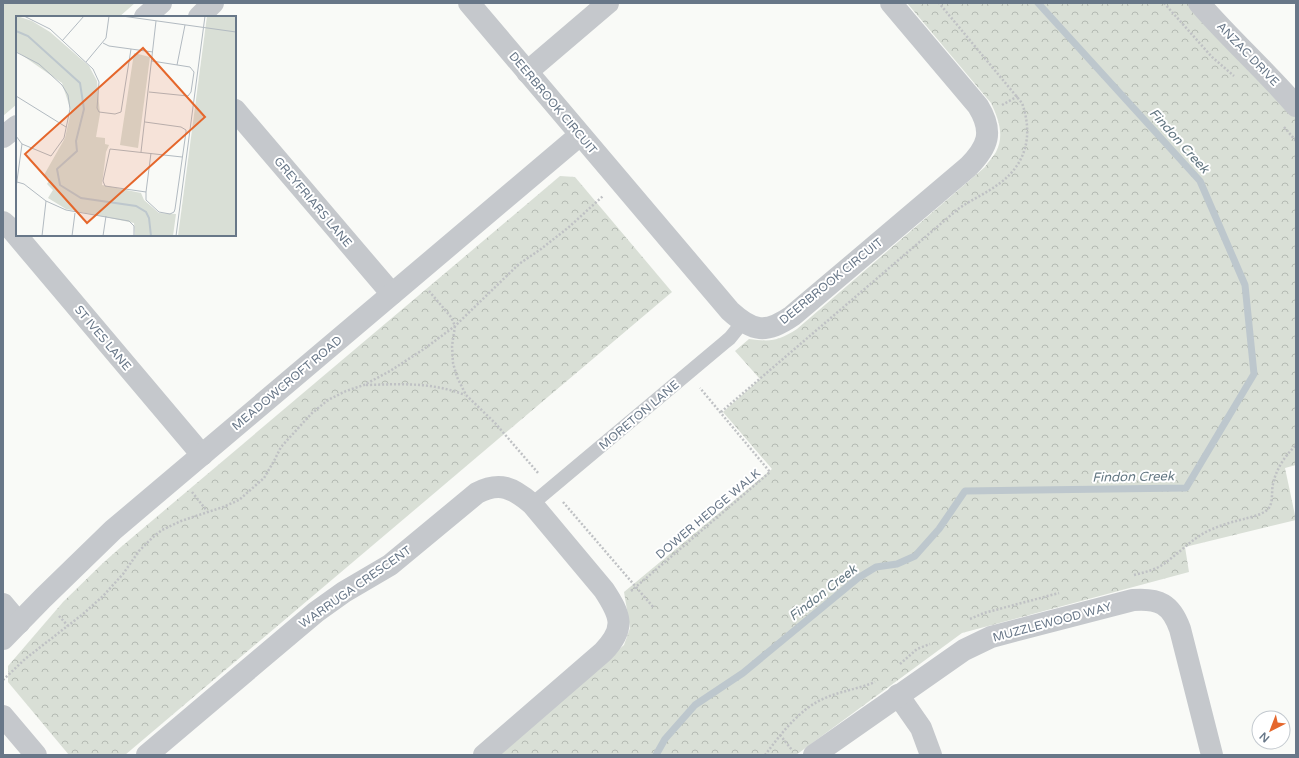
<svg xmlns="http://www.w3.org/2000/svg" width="1299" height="758" font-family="'Varela Round',sans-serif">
  <defs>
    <pattern id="forest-crowns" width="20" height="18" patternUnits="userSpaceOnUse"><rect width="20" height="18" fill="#d9dfd6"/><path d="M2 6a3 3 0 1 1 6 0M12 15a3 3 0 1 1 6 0" fill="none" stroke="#b4bab3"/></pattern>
  </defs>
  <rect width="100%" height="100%" fill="#f9faf7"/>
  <!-- grass -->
  <polygon fill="#d9dfd6" points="3,3 135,3 119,17 17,17 17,104 3,116"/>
  <!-- forest -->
  <g fill="url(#forest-crowns)">
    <path d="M907,3H1188L1296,118V465L1285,468L1296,520L1185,547L1189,572L962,633L796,755H500L624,645L630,628L624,592L772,469L723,412L760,379L735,351L749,339C772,342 778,341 797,329L985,167C988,162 993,157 996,152C1005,135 998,118 991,103Z"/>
    <polygon points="560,176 575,177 672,292 125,755 69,755 8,682 8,666 63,602 103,563 121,547"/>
  </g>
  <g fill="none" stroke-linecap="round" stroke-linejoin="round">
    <!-- stream -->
    <polyline stroke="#bdc7cd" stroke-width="7" points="656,755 665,739 695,705 743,673 858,578 876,567 897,564 915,556 939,529 965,491 1186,488 1254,374 1245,285 1200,181 1038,3"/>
    <!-- path -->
    <g stroke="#bfc1c4" stroke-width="2.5" stroke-dasharray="2 2" stroke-linecap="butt">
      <polyline points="1164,3 1212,57 1234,76"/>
      <polyline points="1002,105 1018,96"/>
      <polyline points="1284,127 1296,141"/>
      <polyline points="429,291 451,317 455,326 452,346 453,363 457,377 466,395 495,423 539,474"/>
      <path d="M366,385C401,384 432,382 465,395"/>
      <path d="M721,412L958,209C971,200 987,193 1000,183C1027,163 1033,134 1022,103L939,3"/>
      <polyline points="192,492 207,511"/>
      <polyline points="563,502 654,608"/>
      <path d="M1134,575C1145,572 1156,570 1165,563C1179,553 1191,540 1206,532C1218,526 1231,522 1244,519C1251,517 1261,515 1267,510C1274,504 1271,492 1273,484C1276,469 1285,456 1296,445"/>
      <polyline points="631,591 770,472 700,388"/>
      <polyline points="59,616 68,626"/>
      <polyline points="970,619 984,613 1059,593"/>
      <polyline points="900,664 917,649 930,644"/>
      <polyline points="3,680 25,659 83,614 103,596 123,574 139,551 152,538 162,530 181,521 223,507 239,500 264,478 274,461 281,447 312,413 328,400 346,391 364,385 390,371 424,349 455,326 519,264 541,249 569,227 603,196"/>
      <polyline points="780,735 792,750"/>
      <path d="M765,755C781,734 799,709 825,698C841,691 858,689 875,682"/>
    </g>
    <!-- lane -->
    <polyline stroke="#c5c8cc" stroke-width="14" points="532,504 724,343 730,338 742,323"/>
    <!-- street -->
    <g stroke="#c5c8cc" stroke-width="22">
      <path d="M469,3L730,311C753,332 766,334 792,316L968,167C988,147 994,132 978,106L891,3"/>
      <path d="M1199,3C1230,39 1265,70 1296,106"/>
      <polyline points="145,17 161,3"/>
      <polyline points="199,17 213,3"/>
      <polyline points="527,72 608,3"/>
      <polyline points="235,110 392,294"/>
      <polyline points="3,137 17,126"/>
      <polyline points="3,222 12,230 202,455"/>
      <polyline points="3,604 19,623"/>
      <polyline points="3,639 43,598 113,530 580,135"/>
      <polyline points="898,695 921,728 931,755"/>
      <polyline points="3,716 36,755"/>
      <path d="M147,755L316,612L344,592L390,565L477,493C500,481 513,488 532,504L604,590C621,616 626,628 603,652L484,755"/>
      <path d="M814,755L964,650L991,637L1133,600C1159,598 1171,604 1180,629L1212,755"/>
    </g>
  </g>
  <g text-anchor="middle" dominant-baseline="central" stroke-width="4" stroke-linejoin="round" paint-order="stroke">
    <!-- street labels -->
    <g font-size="12" fill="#687788" stroke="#fff">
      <text transform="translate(1248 54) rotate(46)">ANZAC DRIVE</text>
      <text transform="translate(553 103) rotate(50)">DEERBROOK CIRCUIT</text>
      <text transform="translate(313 202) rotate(50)">GREYFRIARS LANE</text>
      <text transform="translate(831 281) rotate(-39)">DEERBROOK CIRCUIT</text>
      <text transform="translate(103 338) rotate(50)">ST IVES LANE</text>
      <text transform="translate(287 383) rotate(-40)">MEADOWCROFT ROAD</text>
      <text transform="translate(639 415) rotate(-40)">MORETON LANE</text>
      <text transform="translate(708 514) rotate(-40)">DOWER HEDGE WALK</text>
      <text transform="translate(355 587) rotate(-35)">WARRUGA CRESCENT</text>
      <text transform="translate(1052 622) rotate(-15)">MUZZLEWOOD WAY</text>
    </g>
    <!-- water labels -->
    <g font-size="13" font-style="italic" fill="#647883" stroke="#fff">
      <text transform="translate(1179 141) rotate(48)">Findon Creek</text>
      <text transform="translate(1133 477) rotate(-1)">Findon Creek</text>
      <text transform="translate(823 593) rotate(-38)">Findon Creek</text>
    </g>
  </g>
  <!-- overview -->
  <g transform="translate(16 16)">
    <rect width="220" height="220" fill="#f9faf7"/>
    <path d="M191,0H220V220H162Z" fill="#d9dfd6"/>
    <path d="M1,0L16,5L34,16L73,50L81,65L84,98L80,121L89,122V128L93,129L90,136L86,169L125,177L128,184L143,197L160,198L157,220H119L118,207L50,193L32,182L37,174L31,168L34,163L28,159L49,122L55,95L46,67L0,35ZM118,37L134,41L122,132L104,129Z" fill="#d9dfd6"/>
    <path fill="none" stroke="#bdc7cd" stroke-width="2" d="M0,15L12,20L64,67L68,93L60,125L61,135L41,153L44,169L65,182L120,190L130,196L133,202L135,220"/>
    <path fill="none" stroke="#b2bac1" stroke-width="1" d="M8,0L34,13L77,53L83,66L81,92L83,96L99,98L105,96L115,33M106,0L220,16M46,25L68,0M87,27L93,30L137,36M0,36L23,48L46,69L52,79L54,93L48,122L35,140L6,128L0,120M70,46L90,22L93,0M161,49L169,9M133,76L172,80L175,76L178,56L174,51L136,45M0,80L50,111M129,106L165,111L170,114V116L159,193L158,196L154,198L143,196L130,184V176L89,170L87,165L94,133L166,141M125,136L140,5M1,166L8,168L30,185L50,194L113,205L118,210V220M0,172L6,128M130,176L135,137M26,220L30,185M56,220L59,197M87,220L90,200M160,220L189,0"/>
    <path fill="#e5672c" fill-opacity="0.15" stroke="#e5672c" stroke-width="2" d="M127,32L189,101L71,207L9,138Z"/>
    <rect width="220" height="220" fill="none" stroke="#687788" stroke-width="2"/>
  </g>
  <!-- border -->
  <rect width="1299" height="758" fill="none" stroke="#687788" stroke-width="8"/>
  <!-- north arrow -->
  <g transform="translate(1271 730) rotate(222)"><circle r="19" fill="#ffffff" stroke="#c3c9cf"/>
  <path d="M0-3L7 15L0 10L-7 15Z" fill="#e5672c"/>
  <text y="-6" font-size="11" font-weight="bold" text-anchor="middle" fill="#687788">N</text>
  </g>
</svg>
